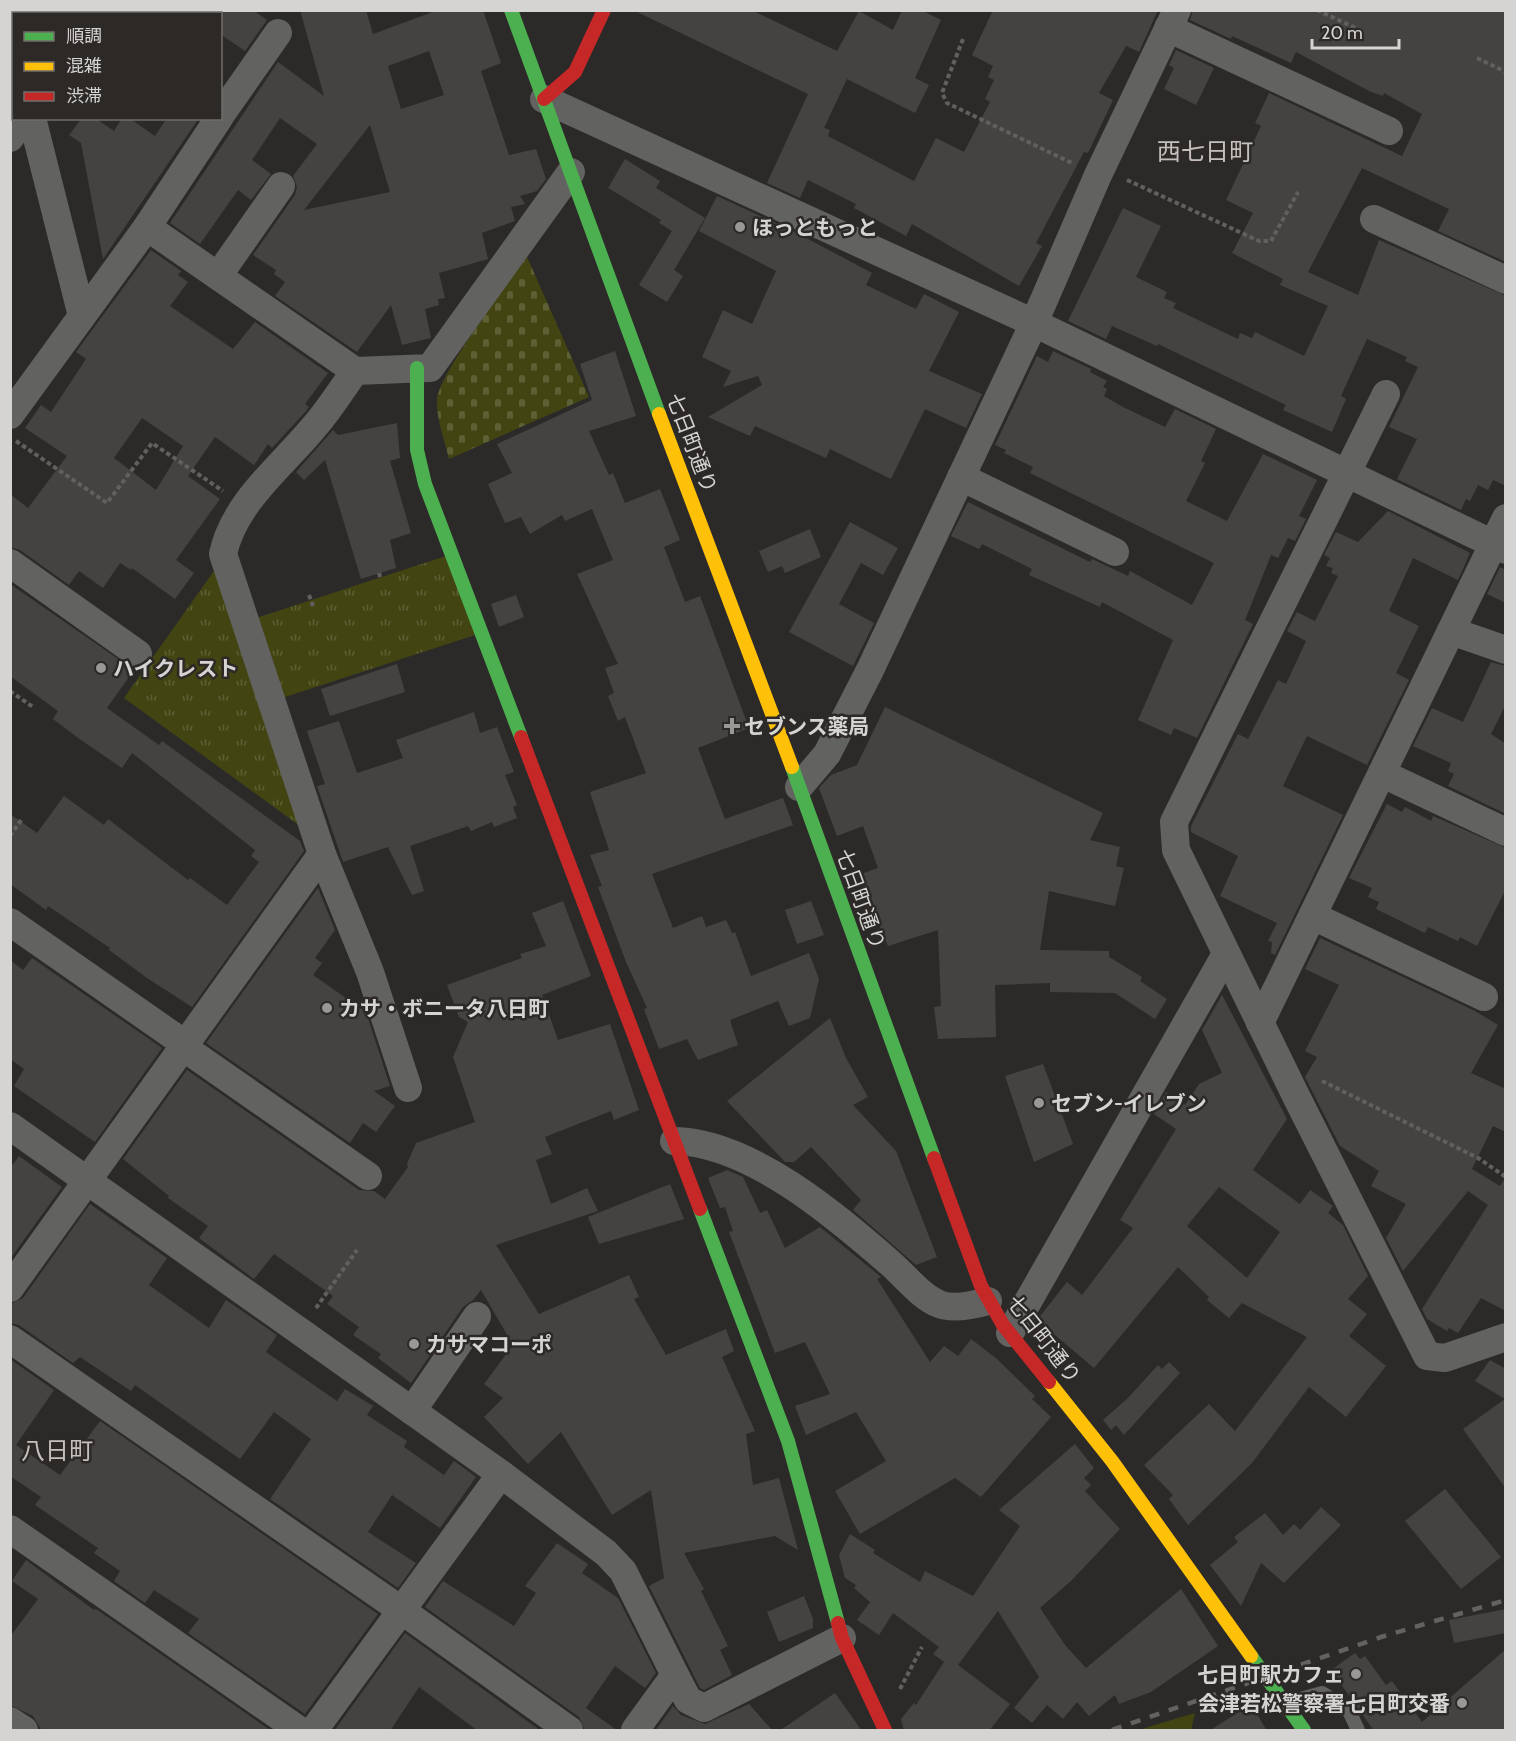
<svg xmlns="http://www.w3.org/2000/svg" width="1516" height="1741" font-family="Cabin,'Noto Sans JP',sans-serif">
  <defs>
    <pattern id="cemetery-stones" width="16" height="16" patternUnits="userSpaceOnUse" patternTransform="scale(1.5)"><rect width="16" height="16" fill="#424512"/><path d="M2 7V4a2 2 0 0 1 4 0v3zM10 15v-3a2 2 0 0 1 4 0v3z" fill="#5d5f34"/></pattern>
    <pattern id="park-tufts" width="24" height="20" patternUnits="userSpaceOnUse" patternTransform="scale(1.5)"><rect width="24" height="20" fill="#424512"/><path d="M3 7l-1-3M5 7V3M7 7l1-3M15 17l-1-3M17 17v-4M19 17l1-3" fill="none" stroke="#5d5f34"/></pattern>
  </defs>
  <rect width="100%" height="100%" fill="#2c2a28"/>
  <!-- green -->
  <polygon fill="#424512" points="1195,1713 1191,1730 1141,1730 1148,1727"/>
  <!-- cemetery -->
  <path fill="url(#cemetery-stones)" d="M527,257L589,397L449,459C445,441 436,419 437,400C438,375 509,282 527,257Z"/>
  <!-- park -->
  <polygon fill="url(#park-tufts)" points="446,556 475,635 279,699 311,834 124,698 221,561 241,623"/>
  <!-- building -->
  <g fill="#454342" fill-rule="evenodd">
    <polygon points="220,10 253,10 267,20 245,51 220,34"/>
    <path d="M300,10H366L373,34L438,10H483L501,63L481,71L509,155L536,149L546,179L537,191L520,196L525,204L511,207L515,221L482,233L488,259L439,273L445,298L438,299L439,305L425,309L431,338L402,345L391,305L357,352L275,296L285,282L274,274L276,270L253,255L295,195L297,187L293,176L317,144L280,118L252,160L271,174L251,200L238,190L200,244L170,223L278,62L324,96ZM429,51L444,95L401,109L388,66ZM370,125L390,192L304,210Z"/>
    <polygon points="633,10 751,10 837,51 859,11 893,30 902,10 921,10 941,20 915,78 929,85 915,113 847,79 824,128 830,130 828,136 914,181 936,138 964,152 990,102 985,99 994,80 988,77 993,66 972,55 993,10 1158,10 1139,52 1126,46 1099,93 1113,100 1088,153 1084,152 1036,243 1042,246 1019,286 912,224 906,236 854,208 856,204 808,180 800,198 767,183 808,94"/>
    <polygon points="1193,10 1506,10 1506,262 1438,231 1449,209 1362,168 1308,272 1358,295 1379,240 1506,296 1506,486 1493,480 1488,490 1478,485 1470,501 1466,499 1461,510 1397,479 1417,439 1389,427 1418,367 1405,361 1407,357 1367,339 1341,396 1346,399 1332,432 1283,410 1286,405 1158,344 1157,346 1112,326 1106,339 1068,321 1123,208 1161,226 1136,277 1167,292 1164,298 1176,303 1173,308 1238,339 1240,333 1252,338 1255,332 1304,356 1328,306 1280,285 1283,279 1232,253 1253,213 1226,200 1261,126 1255,123 1269,93 1402,156 1422,114 1384,93 1383,96 1371,92 1296,52 1291,63 1232,36 1231,39 1190,20"/>
    <polygon points="1176,50 1214,68 1196,105 1164,89 1174,68 1169,65"/>
    <polygon points="82,118 95,118 114,131 122,118 129,118 155,136 167,118 199,118 103,259 81,143 69,135"/>
    <polygon points="625,159 660,181 656,188 705,218 674,270 683,276 667,302 639,285 672,231 659,223 661,220 608,188"/>
    <polygon points="717,196 793,231 872,273 866,285 916,309 924,294 959,312 929,371 982,394 966,428 925,409 891,479 830,449 826,458 755,426 750,436 708,417 762,385 758,376 723,387 731,371 702,357 723,310 752,324 776,271 699,231"/>
    <path d="M151,250L181,271L178,275L188,282L170,306L233,349L255,322L328,373L305,404L309,407L307,410L272,448L268,444L254,465L215,437L188,476L220,499L176,560L194,573L175,599L132,568L131,570L120,563L103,588L79,571L69,585L20,550L10,547V494L28,508L67,456L25,428L41,405L51,412L86,359L76,352ZM142,418L183,446L156,490L114,458Z"/>
    <polygon points="615,351 636,416 589,431 609,475 613,473 625,503 660,489 680,540 664,547 685,602 700,596 749,728 698,748 725,819 783,798 793,825 652,874 673,928 702,916 706,927 726,920 732,933 735,932 751,976 809,953 819,979 810,1018 789,1026 778,1001 730,1020 738,1045 698,1060 687,1039 659,1049 644,1009 647,1008 626,962 598,887 602,886 590,855 609,850 590,792 646,773 625,717 618,721 608,696 614,693 605,668 618,664 577,574 613,560 592,509 565,521 562,515 530,534 521,517 505,523 488,484 512,473 497,444 592,400 580,364"/>
    <polygon points="1053,351 1091,369 1090,372 1107,381 1103,387 1107,389 1104,396 1123,407 1165,427 1175,409 1216,429 1201,461 1205,463 1186,501 1227,521 1263,454 1317,480 1299,516 1306,519 1295,541 1288,538 1278,558 1271,555 1245,620 1253,624 1197,738 1174,728 1171,735 1138,720 1173,640 1102,602 1100,607 1029,575 1032,569 982,544 979,549 951,536 968,502 1090,562 1092,559 1128,576 1130,571 1192,605 1214,563 1030,473 1033,467 1004,453 1006,450 995,445 1037,356 1048,362"/>
    <polygon points="397,423 400,458 390,461 411,533 390,540 396,568 361,579 325,460 304,480 296,472 333,430 338,435"/>
    <polygon points="1388,511 1470,553 1458,580 1413,558 1389,611 1419,626 1396,673 1409,680 1367,765 1307,736 1283,786 1343,815 1275,955 1271,953 1272,942 1268,941 1277,923 1220,896 1238,856 1191,832 1191,826 1238,734 1248,739 1278,680 1286,684 1306,641 1287,631 1297,612 1315,621 1338,576 1331,573 1333,568 1326,566 1330,558 1324,555 1336,532 1358,542"/>
    <polygon points="850,522 898,548 883,575 861,563 839,604 874,623 853,666 789,632"/>
    <polygon points="810,529 821,557 785,573 782,566 768,572 759,551"/>
    <polygon points="1500,567 1506,570 1506,603 1487,594"/>
    <polygon points="10,584 134,670 107,708 159,745 162,741 300,841 304,851 192,1007 147,978 109,950 110,948 48,906 46,910 10,884 10,814 37,833 64,796 104,825 108,819 188,880 190,878 227,905 259,862 251,856 255,850 132,753 122,768 78,738 53,719 58,711 10,676"/>
    <polygon points="516,595 524,617 499,627 491,604"/>
    <polygon points="1491,662 1506,666 1506,704 1491,734 1506,744 1506,814 1448,786 1454,774 1448,771 1451,763 1413,746 1432,708 1463,722"/>
    <polygon points="397,664 405,692 330,716 321,689"/>
    <polygon points="885,707 1103,813 1090,840 1120,847 1116,866 1124,868 1115,906 1049,891 1040,950 1109,951 1109,957 1142,977 1140,981 1167,999 1155,1019 1115,993 1050,992 1050,983 995,985 996,1037 938,1039 934,1007 941,1006 938,930 888,946 858,875 878,868 863,826 837,836 819,788 831,775 857,765"/>
    <polygon points="474,712 480,733 497,727 514,772 505,775 517,805 513,807 517,818 494,827 492,822 471,831 468,826 410,846 424,891 412,895 388,847 343,862 317,786 325,784 307,731 339,721 357,773 403,758 396,740"/>
    <polygon points="1387,804 1402,812 1405,807 1431,821 1433,816 1506,848 1506,889 1477,946 1460,937 1458,941 1428,927 1425,933 1376,909 1379,902 1368,897 1372,888 1349,878"/>
    <polygon points="318,888 335,930 315,958 322,963 313,975 366,1012 390,1086 374,1091 395,1106 376,1132 363,1123 350,1143 206,1043"/>
    <polygon points="563,901 591,976 542,995 558,1040 610,1024 639,1110 614,1120 611,1111 545,1137 552,1154 536,1160 551,1204 587,1188 598,1211 496,1245 539,1314 629,1275 639,1297 634,1299 666,1355 726,1329 734,1351 722,1357 755,1431 746,1434 753,1485 779,1478 798,1550 775,1536 684,1553 704,1589 701,1591 728,1646 720,1650 732,1675 704,1690 700,1688 649,1586 664,1578 651,1490 612,1515 561,1432 528,1464 484,1417 503,1398 484,1384 513,1345 481,1290 473,1300 463,1307 411,1383 378,1358 381,1354 353,1335 359,1327 327,1304 333,1296 274,1254 254,1279 199,1238 208,1226 168,1198 169,1196 123,1159 187,1070 359,1190 374,1191 385,1199 408,1167 407,1164 416,1143 475,1122 453,1057 468,1022 459,1017 447,985 522,958 520,954 546,946 532,913"/>
    <polygon points="811,901 824,935 797,944 785,910"/>
    <polygon points="1320,938 1475,1011 1498,1025 1471,1073 1506,1089 1506,1132 1493,1126 1472,1169 1500,1186 1506,1177 1506,1311 1481,1298 1458,1333 1449,1328 1447,1331 1427,1319 1422,1309 1488,1205 1468,1191 1403,1271 1386,1238 1406,1204 1371,1186 1379,1171 1340,1146 1305,1077 1317,1057 1305,1051 1339,985 1305,969"/>
    <polygon points="32,958 162,1048 95,1142 14,1086 24,1069 10,1059 10,960 23,970"/>
    <path d="M1222,995L1287,1119L1253,1170L1300,1204L1310,1190L1333,1206L1328,1213L1343,1225L1368,1276L1348,1299L1367,1314L1349,1336L1386,1366L1346,1417L1309,1387L1252,1463L1188,1525L1169,1499L1173,1495L1144,1465L1209,1404L1235,1431L1307,1337L1242,1303L1229,1318L1207,1300L1209,1297L1178,1267L1094,1368L1037,1320L1067,1282L1082,1295L1133,1228L1120,1220L1176,1129L1154,1114L1166,1092L1185,1105L1199,1084L1222,1073L1202,1030ZM1219,1187L1280,1232L1247,1278L1187,1226Z"/>
    <polygon points="830,1018 846,1058 868,1097 853,1105 896,1151 937,1257 916,1265 853,1210 861,1200 811,1147 794,1162 785,1162 727,1101"/>
    <polygon points="1043,1064 1073,1144 1034,1162 1005,1076"/>
    <polygon points="19,1156 62,1187 10,1259 10,1168"/>
    <polygon points="727,1170 743,1177 760,1213 767,1210 785,1248 820,1227 881,1277 877,1279 930,1362 944,1346 958,1356 971,1339 997,1359 1035,1396 1032,1399 1051,1417 981,1497 955,1478 860,1534 835,1491 886,1461 856,1412 806,1435 795,1406 830,1394 805,1342 775,1353 729,1232 733,1231 725,1207 720,1208 708,1178"/>
    <polygon points="670,1184 684,1219 599,1244 588,1217"/>
    <polygon points="90,1204 167,1258 149,1285 209,1328 226,1300 277,1335 266,1352 337,1401 345,1389 373,1406 367,1415 407,1441 404,1447 444,1475 454,1461 476,1477 440,1528 392,1495 368,1532 416,1563 398,1588 270,1499 311,1439 274,1412 240,1459 135,1385 131,1391 80,1357 73,1363 19,1325 10,1323 10,1304 23,1298"/>
    <polygon points="10,1359 54,1390 16,1445 60,1475 100,1421 378,1614 305,1714 188,1633 199,1619 154,1590 145,1603 114,1581 120,1571 94,1553 98,1548 35,1505 41,1497 10,1476"/>
    <polygon points="1490,1360 1506,1369 1506,1489 1463,1429 1505,1399 1475,1381"/>
    <polygon points="1169,1362 1180,1373 1124,1435 1116,1425 1111,1430 1103,1420 1128,1398 1158,1365 1162,1369"/>
    <polygon points="1075,1444 1094,1468 1084,1478 1091,1485 1085,1491 1120,1529 1072,1580 1040,1608 1065,1645 1086,1668 1181,1589 1218,1646 1151,1692 1119,1704 1115,1695 1089,1716 1077,1702 1063,1719 1047,1705 1032,1723 1014,1708 1039,1677 998,1611 958,1665 1010,1704 989,1731 904,1731 901,1719 914,1703 916,1705 944,1662 933,1654 939,1647 893,1613 879,1635 857,1620 870,1602 854,1588 856,1585 845,1578 839,1555 850,1534 875,1550 873,1553 920,1582 925,1571 973,1596 1020,1526 999,1510"/>
    <polygon points="1445,1489 1501,1557 1461,1589 1405,1521"/>
    <polygon points="1321,1507 1341,1525 1284,1583 1261,1563 1241,1606 1210,1565 1238,1542 1234,1537 1265,1513 1283,1535 1294,1524 1300,1530"/>
    <polygon points="557,1543 588,1564 582,1573 618,1598 656,1673 645,1688 615,1666 586,1708 618,1731 585,1731 579,1717 425,1607 443,1581 514,1626 536,1593 525,1586"/>
    <polygon points="26,1560 94,1610 96,1609 270,1730 42,1731 33,1716 10,1705 10,1637 38,1599 12,1581"/>
    <polygon points="804,1596 813,1619 813,1628 779,1642 767,1612"/>
    <polygon points="1506,1609 1506,1633 1454,1643 1449,1620"/>
    <polygon points="405,1633 541,1731 478,1731 419,1687 390,1731 334,1731"/>
    <polygon points="1506,1649 1506,1731 1374,1731 1331,1670 1355,1653 1360,1659 1365,1656 1386,1685 1392,1681 1422,1722"/>
    <polygon points="835,1693 862,1731 779,1731"/>
    <polygon points="749,1704 773,1731 655,1731 673,1706 681,1715 705,1724"/>
    <polygon points="1251,1704 1267,1731 1209,1731"/>
  </g>
  <g fill="none" stroke-linecap="round" stroke-linejoin="round">
    <!-- path -->
    <g stroke="#62605f" stroke-width="4" stroke-dasharray="4.5 3" stroke-linecap="butt">
      <polyline points="1317,10 1364,32"/>
      <polyline points="963,39 942,93 947,103 1074,164"/>
      <polyline points="1477,58 1506,72"/>
      <polyline points="1127,180 1259,241 1271,241 1298,192"/>
      <polyline points="16,441 107,503 152,443 223,491"/>
      <polyline points="379,573 380,577"/>
      <polyline points="309,595 313,606"/>
      <polyline points="10,691 33,707"/>
      <polyline points="10,836 22,819"/>
      <polyline points="1322,1081 1478,1158 1506,1177"/>
      <polyline points="316,1308 357,1250"/>
      <polyline points="900,1689 922,1647"/>
    </g>
    <!-- lane -->
    <polyline stroke="#626261" stroke-width="14" points="1286,1703 1322,1693 1348,1709 1358,1730"/>
    <!-- street -->
    <g stroke="#626261" stroke-width="28">
      <polyline points="123,10 127,14"/>
      <polyline points="10,28 14,40"/>
      <polyline points="1168,28 1389,131"/>
      <polyline points="544,99 1034,323 1506,550"/>
      <polyline points="220,116 278,33"/>
      <polyline points="32,118 82,316"/>
      <polyline points="10,138 24,118"/>
      <polyline points="1374,219 1506,280"/>
      <polyline points="147,227 355,371 430,368 571,172"/>
      <polyline points="218,276 281,186"/>
      <path d="M355,371C342,389 329,410 314,427C282,466 234,502 223,554L322,854L370,972L408,1088"/>
      <polyline points="1386,394 1174,822 1176,850 1296,1096 1427,1356 1445,1358 1506,1337"/>
      <polyline points="10,415 147,227 219,118"/>
      <polyline points="961,477 1115,552"/>
      <polyline points="10,563 138,654"/>
      <polyline points="1451,631 1506,650"/>
      <polyline points="1383,774 1506,832"/>
      <polyline points="799,787 827,754 870,670 1034,323 1098,175 1177,10"/>
      <polyline points="1313,916 1484,997"/>
      <polyline points="10,922 185,1044"/>
      <polyline points="1260,1023 1506,518"/>
      <polyline points="183,1047 368,1176"/>
      <polyline points="10,1126 501,1474 606,1553 623,1571 675,1675"/>
      <path d="M674,1141C750,1142 836,1216 890,1263C905,1276 921,1297 939,1304C953,1310 974,1305 988,1301"/>
      <polyline points="10,1288 322,854"/>
      <polyline points="1010,1333 1226,954"/>
      <polyline points="10,1339 401,1610 569,1730"/>
      <polyline points="412,1411 477,1316"/>
      <polyline points="10,1529 299,1730"/>
      <polyline points="10,1721 24,1730"/>
      <polyline points="314,1730 501,1474"/>
      <polyline points="635,1730 675,1675 688,1700 704,1708 842,1638"/>
    </g>
    <!-- fast -->
    <g stroke="#4caf50" stroke-width="14">
      <polyline points="511,10 659,414"/>
      <polyline points="417,368 417,450 425,484 521,737"/>
      <polyline points="792,767 934,1158"/>
      <polyline points="700,1209 788,1441 838,1623"/>
      <polyline points="1251,1656 1304,1730"/>
    </g>
    <!-- slow -->
    <g stroke="#ffc107" stroke-width="14">
      <polyline points="659,414 792,767"/>
      <polyline points="1049,1382 1112,1461 1251,1656"/>
    </g>
    <!-- jam -->
    <g stroke="#c62828" stroke-width="14">
      <polyline points="544,99 575,72 604,10"/>
      <polyline points="521,737 700,1209"/>
      <polyline points="934,1158 981,1286 1003,1325 1049,1382"/>
      <polyline points="838,1623 842,1638 885,1730"/>
    </g>
    <!-- rail -->
    <polyline stroke="#636261" stroke-width="4.5" stroke-dasharray="10 10" stroke-linecap="butt" points="1112,1730 1381,1637 1506,1600"/>
  </g>
  <!-- markers -->
  <g fill="#9a9896" stroke="#2d2927" stroke-width="2">
    <circle cx="740" cy="227" r="6"/>
    <circle cx="101" cy="668" r="6"/>
    <path d="M729 717h6v6h6v6h-6v6h-6v-6h-6v-6h6z"/>
    <circle cx="327" cy="1008" r="6"/>
    <circle cx="1039" cy="1103" r="6"/>
    <circle cx="414" cy="1344" r="6"/>
    <circle cx="1356" cy="1674" r="6"/>
    <circle cx="1462" cy="1703" r="6"/>
  </g>
  <g text-anchor="middle" dominant-baseline="central" stroke-width="5" stroke-linejoin="round" paint-order="stroke">
    <!-- poi labels -->
    <g font-size="21" font-weight="bold" fill="#d6d4d2" stroke="#2d2927" text-anchor="start">
      <text x="752" y="227">ほっともっと</text>
      <text x="113" y="668">ハイクレスト</text>
      <text x="744" y="726">セブンス薬局</text>
      <text x="339" y="1008">カサ・ボニータ八日町</text>
      <text x="1051" y="1103">セブン-イレブン</text>
      <text x="426" y="1344">カサマコーポ</text>
      <text x="1344" y="1674" text-anchor="end">七日町駅カフェ</text>
      <text x="1450" y="1703" text-anchor="end">会津若松警察署七日町交番</text>
    </g>
    <!-- street labels -->
    <g font-size="21" fill="#d6d4d2" stroke="#2d2927">
      <text transform="translate(692 443) rotate(69)">七日町通り</text>
      <text transform="translate(861 899) rotate(70)">七日町通り</text>
      <text transform="translate(1044 1339) rotate(52)">七日町通り</text>
    </g>
    <!-- quarter labels -->
    <g font-size="24" fill="#c5c0bd" stroke="#2d2927">
      <text x="1205" y="151">西七日町</text>
      <text x="57" y="1450">八日町</text>
    </g>
  </g>
  <!-- border -->
  <rect width="1516" height="1741" fill="none" stroke="#d6d4d2" stroke-width="24"/>
  <!-- legend -->
  <rect x="12" y="12" width="210" height="108" fill="#2d2927" stroke="#716d6b" stroke-width="1.5"/>
  <rect x="24" y="32" width="30" height="9" fill="#4caf50" stroke="#716d6b" stroke-width="1.5"/>
  <text x="66" y="42" font-size="18" fill="#d6d4d2">順調</text>
  <rect x="24" y="62" width="30" height="9" fill="#ffc107" stroke="#716d6b" stroke-width="1.5"/>
  <text x="66" y="72" font-size="18" fill="#d6d4d2">混雑</text>
  <rect x="24" y="92" width="30" height="9" fill="#c62828" stroke="#716d6b" stroke-width="1.5"/>
  <text x="66" y="102" font-size="18" fill="#d6d4d2">渋滞</text>
  <!-- scale -->
  <path d="M1312 39v9h87v-9" fill="none" stroke="#d6d4d2" stroke-width="3"/>
  <text x="1321" y="39" font-size="18" fill="#d6d4d2" stroke="#2d2927" stroke-width="4.5" paint-order="stroke">20 m</text>
</svg>
